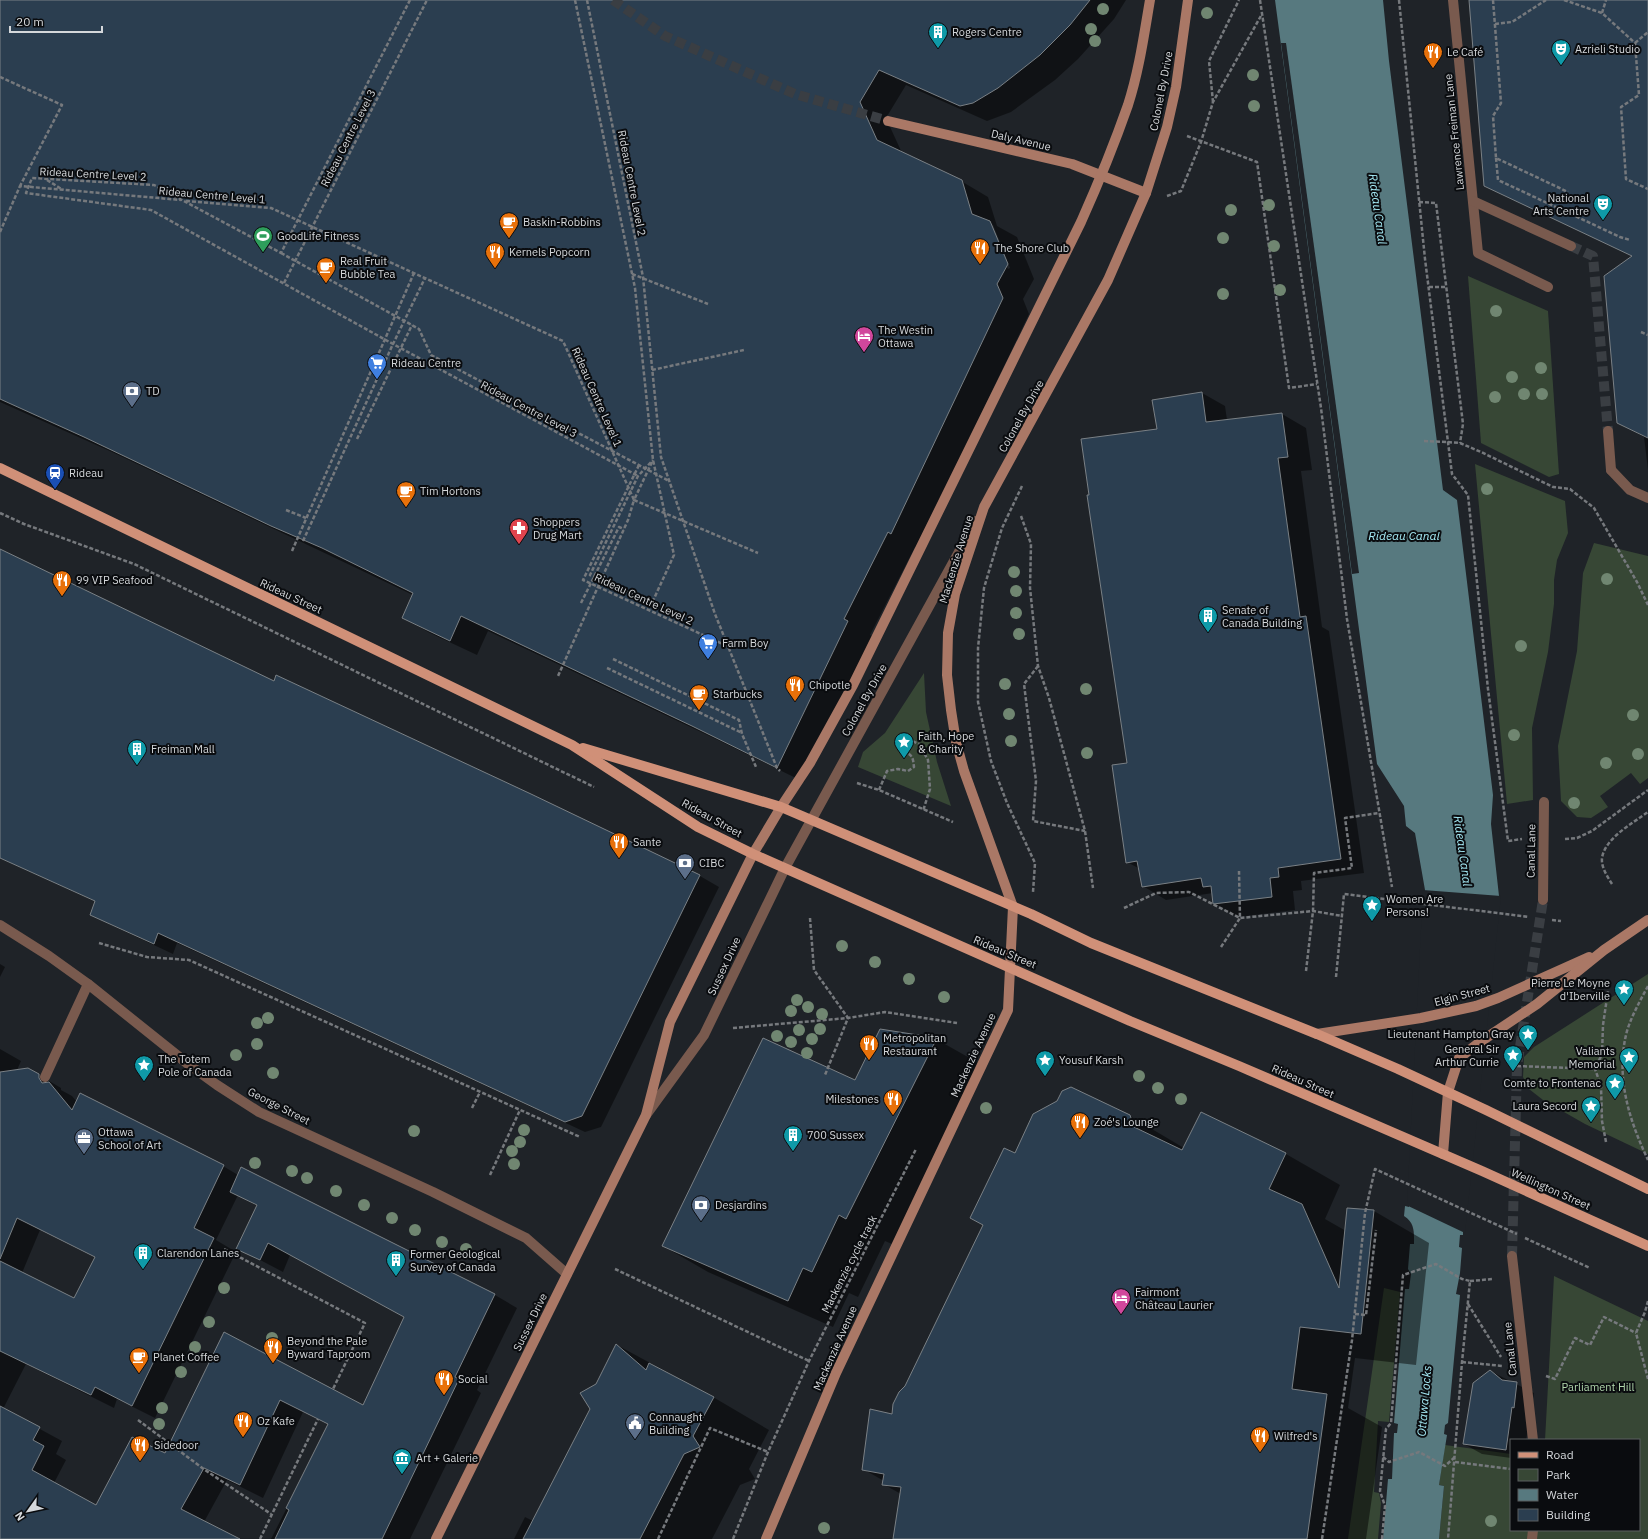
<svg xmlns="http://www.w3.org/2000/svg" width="1648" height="1539" font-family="'IBM Plex Sans',sans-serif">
  <rect width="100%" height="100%" fill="#1f2328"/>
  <!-- green -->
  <g fill="#374735">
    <polygon points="1468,276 1548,311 1559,474 1549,477 1481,443"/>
    <polygon points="1475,464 1565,501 1568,533 1557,560 1554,580 1554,604 1548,652 1532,728 1533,800 1507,804"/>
    <polygon points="1594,543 1648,556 1648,778 1640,784 1631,773 1600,796 1608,807 1591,818 1577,817 1561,801 1558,746 1577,651 1583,573"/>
    <polygon points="924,673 926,712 937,762 951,806 858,767 863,752 885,733"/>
    <polygon points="1648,974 1648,1154 1585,1124 1543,1100 1529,1089 1523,1077 1524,1057 1534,1047"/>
    <polygon points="1554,1276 1648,1321 1648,1539 1439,1539 1444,1486 1439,1485 1445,1445 1511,1454 1511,1530 1639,1530 1639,1440 1545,1440"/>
    <polygon points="1384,1288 1400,1292 1389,1422 1378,1421 1374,1492 1379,1493 1381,1503 1378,1539 1348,1539"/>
  </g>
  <!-- water -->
  <path fill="#57797f" d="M1275,0H1383L1389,61L1443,490L1457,500L1493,795L1491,824L1499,896L1463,1232V1235H1460L1459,1247L1462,1248L1460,1273L1456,1294L1460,1295L1448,1423L1445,1425L1444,1434L1447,1435L1439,1485L1444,1486L1439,1539H1383L1388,1479H1392L1394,1433H1397L1398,1424L1394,1423L1405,1289H1409L1411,1274L1408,1269L1410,1244H1414C1414,1232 1415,1223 1404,1216L1405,1206L1409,1207L1425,890L1415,833L1406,826L1404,806L1377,764Z"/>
  <!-- pier -->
  <g fill="#1f2328">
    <polygon points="1281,43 1286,43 1359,573 1352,574"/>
    <polygon points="1423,890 1501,896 1465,1233 1404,1204 1407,1204"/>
  </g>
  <!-- shadow -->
  <g fill="#0007" fill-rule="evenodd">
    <path d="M0,0H1126L1114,19L1078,59L1055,80L1011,112L987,121L906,85L886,118L902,153L961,181L988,197L997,226L1017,237L1034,279L1023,299L1029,314L917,548L915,547L870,635L874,637L804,782L720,741L488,631L477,655L430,633L403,618L413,595L112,452L0,402ZM989,221L993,225L1010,268L1008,269Z"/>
    <polygon points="1470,0 1648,0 1648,470 1644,437 1618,423 1633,256 1485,185"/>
    <polygon points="1202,393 1225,406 1227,420 1282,414 1306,428 1312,470 1301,471 1322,627 1329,631 1364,873 1301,881 1302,890 1293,891 1295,910 1238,917 1214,903 1213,893 1166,900 1143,886 1140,869 1127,862 1128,764 1091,495 1158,430"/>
    <polygon points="0,551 274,682 531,795 700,876 719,887 601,1127 585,1132 177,943 173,954 111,925 92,914 96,902 0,858"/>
    <polygon points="0,964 5,967 0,977"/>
    <polygon points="936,1039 982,1065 892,1244 885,1241 858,1297 849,1293 833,1327 708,1272 663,1246 855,1082"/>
    <path d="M0,1049L21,1061L17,1070L39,1075L61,1088V1090L72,1096L77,1102L223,1166L238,1175L241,1169L495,1295L517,1308L477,1390L481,1393L410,1539H271L329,1425L303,1412L263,1498L227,1480L204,1522L235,1539H0ZM238,1195L257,1206L237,1248L283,1272L290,1255L405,1317L363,1406L225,1333L166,1455L96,1506L54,1483L66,1460L56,1454L62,1441L3,1409L26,1364L114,1408L117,1399L155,1418L236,1252L216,1240ZM40,1230L96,1258L75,1299L22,1273Z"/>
    <polygon points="1130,1116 1184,1148 1286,1154 1340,1185 1325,1219 1346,1231 1348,1209 1374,1211 1429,1243 1416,1365 1355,1358 1348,1408 1382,1427 1366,1539 894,1539 901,1494 883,1484 884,1481 863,1469 893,1415 984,1226 971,1218 1016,1155"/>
    <polygon points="617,1345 713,1397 769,1430 749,1469 755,1479 740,1485 712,1539 514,1539 525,1517 533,1521 591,1408 597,1385"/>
    <polygon points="1490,1371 1534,1393 1526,1440 1511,1440 1511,1458 1482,1454 1464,1444"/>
  </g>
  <!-- building -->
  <g fill="#2b3e50" stroke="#7a8085">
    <polygon points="0,0 1090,0 1070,25 1040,55 998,88 973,103 960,106 879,70 860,102 877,140 962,180 972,214 990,221 1008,264 997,284 1003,298 891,534 888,532 844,619 848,621 777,768 692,726 461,616 450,641 402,618 413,593 322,548 271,526 84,437 0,399"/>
    <polygon points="1469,0 1648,0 1648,438 1617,423 1604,276 1632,256 1484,186"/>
    <polygon points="1202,392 1206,422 1282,413 1288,457 1278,458 1300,617 1306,616 1341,859 1278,868 1279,877 1270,878 1272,897 1213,904 1211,886 1203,887 1201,878 1142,887 1137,861 1126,863 1112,765 1127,763 1087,495 1089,495 1081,439 1157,429 1152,400"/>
    <polygon points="0,549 274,681 276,675 531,794 700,875 582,1116 565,1122 158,933 154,944 90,915 95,901 0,858"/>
    <polygon points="880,1029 937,1038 846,1219 839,1215 812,1272 803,1268 788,1301 662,1246 763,1038 855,1080"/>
    <polygon points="28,1068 39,1074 39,1078 42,1083 49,1082 72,1110 80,1093 224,1165 194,1228 214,1238 132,1406 95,1387 91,1395 0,1351 0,1261 74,1298 95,1257 17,1218 0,1259 0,1072"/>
    <polygon points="1071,1087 1130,1115 1134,1127 1182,1150 1201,1112 1286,1153 1269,1189 1302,1204 1339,1288 1347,1208 1374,1210 1361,1334 1300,1327 1292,1389 1327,1394 1307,1539 893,1539 901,1487 882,1485 884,1474 862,1470 870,1409 892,1414 893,1404 899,1392 905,1386 983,1225 970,1218 1004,1148 1015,1153 1033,1114 1057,1101 1062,1091"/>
    <polygon points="241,1167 495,1294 455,1377 459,1379 382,1539 275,1539 289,1510 286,1508 328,1424 280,1400 240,1485 204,1468 181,1509 240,1539 0,1539 0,1406 40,1427 33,1440 44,1446 32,1470 96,1505 132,1437 165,1453 224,1332 363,1405 404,1317 268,1243 260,1260 236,1249 257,1205 230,1192"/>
    <polygon points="616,1344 646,1370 649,1363 714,1397 693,1436 700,1447 684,1454 640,1539 523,1539 590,1409 580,1393 596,1384"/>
    <polygon points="1490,1370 1502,1380 1517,1382 1514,1408 1512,1407 1506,1450 1463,1444 1473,1383"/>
  </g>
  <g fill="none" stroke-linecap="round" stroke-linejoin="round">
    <!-- street-tunnel -->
    <g stroke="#3a3e43" stroke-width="10" stroke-dasharray="10 5" stroke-linecap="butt">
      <polyline points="1571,246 1593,256 1608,431"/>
      <polyline points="1512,1256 1517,1066 1543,900"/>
    </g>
    <!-- secondary-tunnel -->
    <polyline stroke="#3a3e43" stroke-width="10" stroke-dasharray="10 5" stroke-linecap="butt" points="613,0 665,36 795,94 888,121"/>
    <!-- path -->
    <g stroke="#76797d" stroke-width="2.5" stroke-dasharray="4 2" stroke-linecap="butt">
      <polyline points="410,0 281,253 154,185 32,178 26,193 151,210 393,344 638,476"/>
      <polyline points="575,0 635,288 653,460 674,555 652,603 590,575 638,476 653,460"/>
      <polyline points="587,0 643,277 661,457 715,614 777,768 780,771"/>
      <polyline points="1260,0 1321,408 1347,619 1392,887"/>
      <polyline points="1399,0 1425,259 1452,474 1468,495 1488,689 1508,841 1522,839"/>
      <polyline points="1493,0 1501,103 1493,116 1496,158 1568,192"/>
      <polyline points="1564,0 1602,13 1635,43 1639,95 1621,107 1626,179 1648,189"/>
      <polyline points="1602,13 1606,0"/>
      <polyline points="1495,24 1512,22 1546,0"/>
      <polyline points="1635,43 1648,32"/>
      <polyline points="0,77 62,105 20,186"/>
      <polyline points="1213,102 1209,61 1239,0"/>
      <polyline points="1187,136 1257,162 1289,388 1317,384"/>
      <polyline points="1496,158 1498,180 1620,237 1630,240"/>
      <polyline points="47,180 63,190"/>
      <polyline points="1167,196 1181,191 1201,142 1213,102 1262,14"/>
      <polyline points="186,201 271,208 563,341 634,500 628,520 558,676"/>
      <polyline points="1419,202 1436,203 1463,424 1460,443"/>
      <polyline points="0,232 20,186 181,200"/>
      <polyline points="281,253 419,329 431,355 669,481"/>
      <polyline points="632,274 708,304"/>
      <polyline points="284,283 427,0"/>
      <polyline points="1429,287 1446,287"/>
      <polyline points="1641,332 1648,335"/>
      <polyline points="652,370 744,350"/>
      <polyline points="357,439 412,325"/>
      <polyline points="1424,441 1447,442 1460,443 1481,452 1553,487 1570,489 1594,508 1637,582 1648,605"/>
      <polyline points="652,462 634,500 758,553"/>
      <polyline points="639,465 583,580 727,646"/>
      <polyline points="1022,486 1002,528 984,588 978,648 978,702 991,761 1007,803 1035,863 1033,892"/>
      <polyline points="286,510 306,518"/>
      <polyline points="0,513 24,524 134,564 594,787"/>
      <polyline points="1021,516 1031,544 1030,588 1038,666 1049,698 1085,831 1093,888"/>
      <polyline points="303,541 393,344 425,278"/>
      <polyline points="292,551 414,273"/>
      <polyline points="581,603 619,527 624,529"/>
      <polyline points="613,659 739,720 742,734 756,767"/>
      <polyline points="1038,666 1024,684 1036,781 1033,821 1085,831"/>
      <polyline points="607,668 742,733"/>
      <polyline points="857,783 879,790 953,822"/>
      <path d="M879,790L887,771L898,769L908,771L914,767C913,759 913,755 905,752L910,740L919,744L928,760L930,789L923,811"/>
      <polyline points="1565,839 1577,838 1592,831 1648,790"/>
      <path d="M1612,884C1607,876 1601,867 1602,858C1605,838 1633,823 1648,812"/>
      <polyline points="1124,908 1156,893 1189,892 1240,918 1313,911 1342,916"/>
      <polyline points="810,918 814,970 848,1018 825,1075"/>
      <polyline points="1552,920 1561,921"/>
      <polyline points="99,943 147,957 189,960 580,1137"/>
      <polyline points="1221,947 1240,918 1239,871"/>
      <polyline points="1306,971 1313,911 1314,873 1352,868 1345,818 1379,813"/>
      <polyline points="1336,977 1344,894 1529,917"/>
      <path d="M1648,986C1640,1001 1632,1015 1627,1031C1615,1076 1629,1120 1648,1160"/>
      <polyline points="733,1028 848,1018 885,1012 957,1023"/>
      <polyline points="1517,1066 1595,1069"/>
      <polyline points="472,1108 480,1092"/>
      <polyline points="1606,1142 1602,1121 1601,1086 1595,1069 1602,1054 1603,1025 1608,991"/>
      <polyline points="490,1175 520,1110"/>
      <polyline points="1525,1238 1590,1268"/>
      <polyline points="224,1249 365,1323 333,1389"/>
      <polyline points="615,1269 809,1361"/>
      <polyline points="1470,1281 1493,1279"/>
      <polyline points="1648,1301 1645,1312 1636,1333 1648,1379"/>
      <polyline points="1468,1304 1501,1357"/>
      <polyline points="1355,1314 1366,1315 1376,1230"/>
      <polyline points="1462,1362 1503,1366"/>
      <polyline points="1546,1376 1555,1379 1575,1338 1590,1345 1604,1317 1636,1333"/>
      <polyline points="138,1420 205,1470 271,1514"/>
      <polyline points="1383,1457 1389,1462 1419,1452 1445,1466 1455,1457"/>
      <polyline points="1455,1462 1511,1469"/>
      <polyline points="260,1539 318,1419"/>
      <polyline points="658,1539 710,1428 768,1452"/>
      <polyline points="733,1539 768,1452 809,1361 916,1149"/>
      <polyline points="1322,1539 1352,1340 1365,1213 1375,1169 1517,1234"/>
      <polyline points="1382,1539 1385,1506 1380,1491 1386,1429 1391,1423 1403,1275 1436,1264 1462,1279 1470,1281 1462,1362 1448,1539"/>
    </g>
    <!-- lane -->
    <g stroke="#795a4e" stroke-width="10">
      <polyline points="1453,0 1478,253 1548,287"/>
      <polyline points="1611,470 1630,490 1648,498"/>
      <polyline points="45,1077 88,984"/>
    </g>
    <!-- street -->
    <g stroke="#795a4e" stroke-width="10">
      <polyline points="1473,201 1571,246"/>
      <polyline points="1608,431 1611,470"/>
      <polyline points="1543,900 1544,802"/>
      <polyline points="0,925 49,956 88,984 188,1064 217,1085 259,1112 433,1192 526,1238 567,1274"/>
      <polyline points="646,1115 704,1035 785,868 976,521"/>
      <polyline points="1512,1256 1533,1440"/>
      <polyline points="1532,1539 1533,1530"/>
    </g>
    <!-- secondary -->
    <g stroke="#aa7866" stroke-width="10">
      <polyline points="888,121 1072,164 1146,193"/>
      <polyline points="1317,1034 1421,1018 1476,1006 1498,998 1589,957"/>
      <polyline points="1443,1154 1448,1092 1459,1058 1480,1042 1537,1004 1604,950 1648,920"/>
      <path d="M436,1539L646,1115L670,1022L753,854L781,807L810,763L853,685L1081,222C1098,184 1114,145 1128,105C1139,71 1144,35 1150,0"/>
      <polyline points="766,1539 836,1373 1008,1010 1013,907 964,771 956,742 951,710 947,675 948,633 955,594 984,507 1108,280 1146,193 1167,127 1176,87 1188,0"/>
    </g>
    <!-- primary -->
    <g stroke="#d09078" stroke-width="10">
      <polyline points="0,468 572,745 698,827 753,854 1130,1021 1239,1066 1482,1171 1648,1246"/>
      <polyline points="583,748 781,807 1031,914 1091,943 1317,1034 1398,1069 1486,1110 1648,1189"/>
    </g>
  </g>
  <!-- trees -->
  <g fill="#708671">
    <circle cx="1103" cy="9" r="6"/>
    <circle cx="1207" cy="13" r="6"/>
    <circle cx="1091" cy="29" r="6"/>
    <circle cx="1095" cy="41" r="6"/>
    <circle cx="1253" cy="75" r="6"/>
    <circle cx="1254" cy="106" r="6"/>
    <circle cx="1269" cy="205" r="6"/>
    <circle cx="1231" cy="210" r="6"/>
    <circle cx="1223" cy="238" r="6"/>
    <circle cx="1274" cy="246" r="6"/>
    <circle cx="1280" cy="290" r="6"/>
    <circle cx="1223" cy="294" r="6"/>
    <circle cx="1496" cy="311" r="6"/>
    <circle cx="1541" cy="368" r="6"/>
    <circle cx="1512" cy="377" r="6"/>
    <circle cx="1524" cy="394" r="6"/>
    <circle cx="1542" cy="394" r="6"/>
    <circle cx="1495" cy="397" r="6"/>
    <circle cx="1487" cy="489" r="6"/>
    <circle cx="1014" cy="572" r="6"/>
    <circle cx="1607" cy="579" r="6"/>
    <circle cx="1016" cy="591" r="6"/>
    <circle cx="1016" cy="613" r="6"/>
    <circle cx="1019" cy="634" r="6"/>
    <circle cx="1521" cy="646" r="6"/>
    <circle cx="1005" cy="684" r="6"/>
    <circle cx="1086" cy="689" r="6"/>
    <circle cx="1009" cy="714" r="6"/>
    <circle cx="1633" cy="715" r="6"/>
    <circle cx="1514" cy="735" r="6"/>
    <circle cx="1011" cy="741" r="6"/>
    <circle cx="1087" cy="753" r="6"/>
    <circle cx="1638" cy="754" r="6"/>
    <circle cx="1606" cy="763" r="6"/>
    <circle cx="1574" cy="803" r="6"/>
    <circle cx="842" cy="946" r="6"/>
    <circle cx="875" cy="962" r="6"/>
    <circle cx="909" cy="979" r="6"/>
    <circle cx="944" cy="997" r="6"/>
    <circle cx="797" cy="1000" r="6"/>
    <circle cx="808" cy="1007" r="6"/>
    <circle cx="791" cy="1011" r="6"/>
    <circle cx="822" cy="1014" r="6"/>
    <circle cx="268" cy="1018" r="6"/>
    <circle cx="257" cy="1023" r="6"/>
    <circle cx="820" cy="1029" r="6"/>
    <circle cx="799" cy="1030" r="6"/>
    <circle cx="777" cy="1036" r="6"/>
    <circle cx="812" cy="1039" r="6"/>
    <circle cx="791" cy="1042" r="6"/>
    <circle cx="257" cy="1044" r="6"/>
    <circle cx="807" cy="1053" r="6"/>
    <circle cx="236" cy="1055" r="6"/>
    <circle cx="273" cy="1073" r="6"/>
    <circle cx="1139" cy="1076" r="6"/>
    <circle cx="1158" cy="1088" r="6"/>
    <circle cx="1181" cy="1099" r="6"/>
    <circle cx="986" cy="1108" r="6"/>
    <circle cx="524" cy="1130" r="6"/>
    <circle cx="414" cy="1131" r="6"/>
    <circle cx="520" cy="1142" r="6"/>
    <circle cx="512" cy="1151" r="6"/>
    <circle cx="255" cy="1163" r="6"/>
    <circle cx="514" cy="1164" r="6"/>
    <circle cx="292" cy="1171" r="6"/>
    <circle cx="307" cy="1178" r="6"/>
    <circle cx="336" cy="1191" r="6"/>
    <circle cx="364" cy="1205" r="6"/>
    <circle cx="392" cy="1218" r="6"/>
    <circle cx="415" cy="1230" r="6"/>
    <circle cx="442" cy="1242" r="6"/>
    <circle cx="466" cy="1249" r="6"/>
    <circle cx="224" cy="1288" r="6"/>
    <circle cx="209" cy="1322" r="6"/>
    <circle cx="272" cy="1338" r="6"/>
    <circle cx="195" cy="1347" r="6"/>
    <circle cx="181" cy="1372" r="6"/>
    <circle cx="162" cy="1408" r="6"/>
    <circle cx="159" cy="1424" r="6"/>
    <circle cx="1491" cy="1521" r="6"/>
    <circle cx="824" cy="1528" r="6"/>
  </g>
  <!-- icons -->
  <defs>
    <g id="building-pin" transform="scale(1)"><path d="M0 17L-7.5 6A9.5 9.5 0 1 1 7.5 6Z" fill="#0f9aa8" stroke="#0a0c0f"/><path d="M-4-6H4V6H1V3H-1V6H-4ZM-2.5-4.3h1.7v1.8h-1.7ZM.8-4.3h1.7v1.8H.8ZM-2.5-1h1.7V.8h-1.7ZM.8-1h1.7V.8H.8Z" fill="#fff"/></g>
    <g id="theatre-pin" transform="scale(1)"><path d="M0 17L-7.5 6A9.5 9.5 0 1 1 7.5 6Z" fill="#0f9aa8" stroke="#0a0c0f"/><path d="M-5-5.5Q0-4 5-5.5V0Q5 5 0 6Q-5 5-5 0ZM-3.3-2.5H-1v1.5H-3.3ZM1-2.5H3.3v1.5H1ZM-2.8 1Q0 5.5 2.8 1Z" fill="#fff"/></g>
    <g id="restaurant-pin" transform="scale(1)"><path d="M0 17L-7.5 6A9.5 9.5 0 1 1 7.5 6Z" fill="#e8710a" stroke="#0a0c0f"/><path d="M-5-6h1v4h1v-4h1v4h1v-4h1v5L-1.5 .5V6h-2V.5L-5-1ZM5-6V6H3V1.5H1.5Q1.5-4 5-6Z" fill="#fff"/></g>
    <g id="cafe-pin" transform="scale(1)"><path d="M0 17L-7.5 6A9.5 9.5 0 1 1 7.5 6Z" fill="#e8710a" stroke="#0a0c0f"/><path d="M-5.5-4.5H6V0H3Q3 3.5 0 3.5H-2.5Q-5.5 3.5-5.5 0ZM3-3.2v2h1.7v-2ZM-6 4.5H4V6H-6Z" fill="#fff"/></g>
    <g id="stadium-pin" transform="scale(1)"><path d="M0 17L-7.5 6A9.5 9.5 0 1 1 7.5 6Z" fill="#2e9e5b" stroke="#0a0c0f"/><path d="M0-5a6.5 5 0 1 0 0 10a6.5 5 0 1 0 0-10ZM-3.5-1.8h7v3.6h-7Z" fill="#fff"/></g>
    <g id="hotel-pin" transform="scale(1)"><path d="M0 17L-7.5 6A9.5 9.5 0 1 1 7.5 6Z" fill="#d1479c" stroke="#0a0c0f"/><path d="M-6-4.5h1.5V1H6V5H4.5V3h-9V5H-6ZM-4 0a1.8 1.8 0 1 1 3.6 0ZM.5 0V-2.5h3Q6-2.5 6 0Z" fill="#fff"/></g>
    <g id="supermarket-pin" transform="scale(1)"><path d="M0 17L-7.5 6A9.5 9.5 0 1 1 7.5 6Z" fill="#3f7fe0" stroke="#0a0c0f"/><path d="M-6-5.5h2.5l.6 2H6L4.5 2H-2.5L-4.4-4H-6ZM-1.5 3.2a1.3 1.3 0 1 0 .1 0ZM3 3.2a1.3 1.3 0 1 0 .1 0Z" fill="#fff"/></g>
    <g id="bank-pin" transform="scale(1)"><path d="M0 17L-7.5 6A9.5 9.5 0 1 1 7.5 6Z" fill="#5c6f8a" stroke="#0a0c0f"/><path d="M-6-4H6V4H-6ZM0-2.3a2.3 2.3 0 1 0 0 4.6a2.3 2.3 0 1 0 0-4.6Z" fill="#fff"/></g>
    <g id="station-pin" transform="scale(1)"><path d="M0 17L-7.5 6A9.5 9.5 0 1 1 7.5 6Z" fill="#1a4fb4" stroke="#0a0c0f"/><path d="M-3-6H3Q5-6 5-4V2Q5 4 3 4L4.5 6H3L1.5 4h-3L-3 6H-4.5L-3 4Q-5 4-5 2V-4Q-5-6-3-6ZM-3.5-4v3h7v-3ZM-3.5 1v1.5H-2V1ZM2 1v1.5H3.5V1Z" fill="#fff"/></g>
    <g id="pharmacy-pin" transform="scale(1)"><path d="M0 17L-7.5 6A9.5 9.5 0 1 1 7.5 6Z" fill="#e0444e" stroke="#0a0c0f"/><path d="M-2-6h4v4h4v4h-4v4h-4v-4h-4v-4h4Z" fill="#fff"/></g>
    <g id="sight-pin" transform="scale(1)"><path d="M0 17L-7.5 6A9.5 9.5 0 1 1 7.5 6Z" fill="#0f9aa8" stroke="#0a0c0f"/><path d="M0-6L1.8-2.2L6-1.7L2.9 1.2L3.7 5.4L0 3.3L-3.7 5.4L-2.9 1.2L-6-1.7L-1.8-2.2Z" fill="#fff"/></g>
    <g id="office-pin" transform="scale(1)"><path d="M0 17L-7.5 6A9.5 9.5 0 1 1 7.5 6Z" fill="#5c6f8a" stroke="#0a0c0f"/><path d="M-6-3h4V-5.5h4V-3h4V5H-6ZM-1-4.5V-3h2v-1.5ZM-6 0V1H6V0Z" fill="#fff"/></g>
    <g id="civic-pin" transform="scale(1)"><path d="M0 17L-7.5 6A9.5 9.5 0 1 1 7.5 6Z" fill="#5c6f8a" stroke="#0a0c0f"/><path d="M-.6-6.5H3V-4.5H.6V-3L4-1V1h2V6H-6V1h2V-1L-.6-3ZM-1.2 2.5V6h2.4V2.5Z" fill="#fff"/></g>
    <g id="museum-pin" transform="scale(1)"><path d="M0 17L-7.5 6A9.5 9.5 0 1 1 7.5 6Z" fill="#0f9aa8" stroke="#0a0c0f"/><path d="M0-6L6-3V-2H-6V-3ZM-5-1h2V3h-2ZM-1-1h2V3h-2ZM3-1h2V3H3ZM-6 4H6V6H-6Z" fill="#fff"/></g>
  </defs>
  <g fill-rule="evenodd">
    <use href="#building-pin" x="938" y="32"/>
    <use href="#theatre-pin" x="1561" y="49"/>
    <use href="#restaurant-pin" x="1433" y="52"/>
    <use href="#theatre-pin" x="1603" y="204"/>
    <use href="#cafe-pin" x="509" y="222"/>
    <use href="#stadium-pin" x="263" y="236"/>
    <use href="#restaurant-pin" x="980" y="248"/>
    <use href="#restaurant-pin" x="495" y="252"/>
    <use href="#cafe-pin" x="326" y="267"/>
    <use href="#hotel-pin" x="864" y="336"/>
    <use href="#supermarket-pin" x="377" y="363"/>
    <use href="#bank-pin" x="132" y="391"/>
    <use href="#station-pin" x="55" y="473"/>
    <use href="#cafe-pin" x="406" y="491"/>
    <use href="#pharmacy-pin" x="519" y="528"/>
    <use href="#restaurant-pin" x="62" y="580"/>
    <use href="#building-pin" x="1208" y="616"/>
    <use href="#supermarket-pin" x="708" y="643"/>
    <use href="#restaurant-pin" x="795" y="685"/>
    <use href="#cafe-pin" x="699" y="694"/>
    <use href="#sight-pin" x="904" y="742"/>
    <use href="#building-pin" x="137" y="749"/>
    <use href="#restaurant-pin" x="619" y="842"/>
    <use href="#bank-pin" x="685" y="863"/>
    <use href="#sight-pin" x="1372" y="905"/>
    <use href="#sight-pin" x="1624" y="989"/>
    <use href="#sight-pin" x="1528" y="1034"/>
    <use href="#restaurant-pin" x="869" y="1044"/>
    <use href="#sight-pin" x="1513" y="1055"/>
    <use href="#sight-pin" x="1629" y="1057"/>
    <use href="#sight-pin" x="1045" y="1060"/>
    <use href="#sight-pin" x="144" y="1065"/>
    <use href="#sight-pin" x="1615" y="1083"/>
    <use href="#restaurant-pin" x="893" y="1099"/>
    <use href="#sight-pin" x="1591" y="1106"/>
    <use href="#restaurant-pin" x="1080" y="1122"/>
    <use href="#building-pin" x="793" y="1135"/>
    <use href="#office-pin" x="84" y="1138"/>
    <use href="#bank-pin" x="701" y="1205"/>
    <use href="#building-pin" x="143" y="1253"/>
    <use href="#building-pin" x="396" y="1260"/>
    <use href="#hotel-pin" x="1121" y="1298"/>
    <use href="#restaurant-pin" x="273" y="1347"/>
    <use href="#cafe-pin" x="139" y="1357"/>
    <use href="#restaurant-pin" x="444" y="1379"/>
    <use href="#restaurant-pin" x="243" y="1421"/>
    <use href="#civic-pin" x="635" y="1423"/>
    <use href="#restaurant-pin" x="1260" y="1436"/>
    <use href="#restaurant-pin" x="140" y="1445"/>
    <use href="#museum-pin" x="402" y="1458"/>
  </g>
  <g text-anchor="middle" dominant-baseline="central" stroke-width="4" stroke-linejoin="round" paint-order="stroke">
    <!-- poi labels -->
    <g font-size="11" fill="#d5d8db" stroke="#0a0c0f" text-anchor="start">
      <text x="952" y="32">Rogers Centre</text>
      <text x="1575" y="49">Azrieli Studio</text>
      <text x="1447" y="52">Le Café</text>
      <text x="1589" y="198" text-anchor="end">National<tspan x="1589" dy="13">Arts Centre</tspan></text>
      <text x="523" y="222">Baskin-Robbins</text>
      <text x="277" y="236">GoodLife Fitness</text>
      <text x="994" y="248">The Shore Club</text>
      <text x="509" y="252">Kernels Popcorn</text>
      <text x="340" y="261">Real Fruit<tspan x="340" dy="13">Bubble Tea</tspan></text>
      <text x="878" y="330">The Westin<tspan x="878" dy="13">Ottawa</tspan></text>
      <text x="391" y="363">Rideau Centre</text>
      <text x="146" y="391">TD</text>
      <text x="69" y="473">Rideau</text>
      <text x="420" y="491">Tim Hortons</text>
      <text x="533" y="522">Shoppers<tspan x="533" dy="13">Drug Mart</tspan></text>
      <text x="76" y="580">99 VIP Seafood</text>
      <text x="1222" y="610">Senate of<tspan x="1222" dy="13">Canada Building</tspan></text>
      <text x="722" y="643">Farm Boy</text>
      <text x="809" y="685">Chipotle</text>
      <text x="713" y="694">Starbucks</text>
      <text x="918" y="736">Faith, Hope<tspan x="918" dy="13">&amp; Charity</tspan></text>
      <text x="151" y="749">Freiman Mall</text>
      <text x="633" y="842">Sante</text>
      <text x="699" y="863">CIBC</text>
      <text x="1386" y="899">Women Are<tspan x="1386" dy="13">Persons!</tspan></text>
      <text x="1610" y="983" text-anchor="end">Pierre Le Moyne<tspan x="1610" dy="13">d'Iberville</tspan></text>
      <text x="1514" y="1034" text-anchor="end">Lieutenant Hampton Gray</text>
      <text x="883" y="1038">Metropolitan<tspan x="883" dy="13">Restaurant</tspan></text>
      <text x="1499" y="1049" text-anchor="end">General Sir<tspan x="1499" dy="13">Arthur Currie</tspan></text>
      <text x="1615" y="1051" text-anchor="end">Valiants<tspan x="1615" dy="13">Memorial</tspan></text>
      <text x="158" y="1059">The Totem<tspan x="158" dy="13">Pole of Canada</tspan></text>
      <text x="1059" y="1060">Yousuf Karsh</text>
      <text x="1601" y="1083" text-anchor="end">Comte to Frontenac</text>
      <text x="879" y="1099" text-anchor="end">Milestones</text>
      <text x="1577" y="1106" text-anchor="end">Laura Secord</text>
      <text x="1094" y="1122">Zoé's Lounge</text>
      <text x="98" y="1132">Ottawa<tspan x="98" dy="13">School of Art</tspan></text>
      <text x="807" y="1135">700 Sussex</text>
      <text x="715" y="1205">Desjardins</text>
      <text x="157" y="1253">Clarendon Lanes</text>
      <text x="410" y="1254">Former Geological<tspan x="410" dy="13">Survey of Canada</tspan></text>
      <text x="1135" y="1292">Fairmont<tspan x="1135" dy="13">Château Laurier</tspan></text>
      <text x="287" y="1341">Beyond the Pale<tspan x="287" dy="13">Byward Taproom</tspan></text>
      <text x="153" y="1357">Planet Coffee</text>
      <text x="458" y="1379">Social</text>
      <text x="649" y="1417">Connaught<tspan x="649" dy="13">Building</tspan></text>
      <text x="257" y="1421">Oz Kafe</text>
      <text x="1274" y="1436">Wilfred's</text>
      <text x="154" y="1445">Sidedoor</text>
      <text x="416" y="1458">Art + Galerie</text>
    </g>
    <!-- street labels -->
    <g font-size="11" fill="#d5d8db" stroke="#0a0c0f">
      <text transform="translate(1161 91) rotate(-79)">Colonel By Drive</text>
      <text transform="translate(1454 132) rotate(-96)">Lawrence Freiman Lane</text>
      <text transform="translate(348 138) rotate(-63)">Rideau Centre Level 3</text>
      <text transform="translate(1021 140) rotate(13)">Daly Avenue</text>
      <text transform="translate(93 174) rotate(3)">Rideau Centre Level 2</text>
      <text transform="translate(632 183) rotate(79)">Rideau Centre Level 2</text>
      <text transform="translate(212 195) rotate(5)">Rideau Centre Level 1</text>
      <text transform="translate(597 397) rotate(66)">Rideau Centre Level 1</text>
      <text transform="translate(529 409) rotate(28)">Rideau Centre Level 3</text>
      <text transform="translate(1021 416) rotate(-61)">Colonel By Drive</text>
      <text transform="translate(956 559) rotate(-73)">Mackenzie Avenue</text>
      <text transform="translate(291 596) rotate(25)">Rideau Street</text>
      <text transform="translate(644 599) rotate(25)">Rideau Centre Level 2</text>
      <text transform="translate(864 700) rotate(-61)">Colonel By Drive</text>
      <text transform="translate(712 818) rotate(29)">Rideau Street</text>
      <text transform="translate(1531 851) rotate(-89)">Canal Lane</text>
      <text transform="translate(1005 952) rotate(23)">Rideau Street</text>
      <text transform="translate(724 966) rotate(-65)">Sussex Drive</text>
      <text transform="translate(1462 995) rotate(-15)">Elgin Street</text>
      <text transform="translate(973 1055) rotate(-65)">Mackenzie Avenue</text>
      <text transform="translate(1303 1081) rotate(24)">Rideau Street</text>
      <text transform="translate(279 1106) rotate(27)">George Street</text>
      <text transform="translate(1551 1189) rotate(24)">Wellington Street</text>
      <text transform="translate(849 1264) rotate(-63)">Mackenzie cycle track</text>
      <text transform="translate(530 1322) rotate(-64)">Sussex Drive</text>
      <text transform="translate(835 1348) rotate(-66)">Mackenzie Avenue</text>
      <text transform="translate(1510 1349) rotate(-96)">Canal Lane</text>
    </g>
    <!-- park labels -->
    <g font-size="11" fill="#b2d7ad" stroke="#0a0c0f">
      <text x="1598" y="1387">Parliament Hill</text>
    </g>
    <!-- water labels -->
    <g font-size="12" font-style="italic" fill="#a4e9f4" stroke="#0a0c0f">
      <text transform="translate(1378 209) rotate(82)">Rideau Canal</text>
      <text x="1404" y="535">Rideau Canal</text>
      <text transform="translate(1463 851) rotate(82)">Rideau Canal</text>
      <text transform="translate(1424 1401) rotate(-85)">Ottawa Locks</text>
    </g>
  </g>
  <!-- legend -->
  <rect x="1510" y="1439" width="130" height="92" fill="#0a0c0f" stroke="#5b5e61"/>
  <rect x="1518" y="1452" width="20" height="6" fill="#d09078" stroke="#5b5e61"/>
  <text x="1546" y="1459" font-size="12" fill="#d5d8db">Road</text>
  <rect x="1518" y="1469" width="20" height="12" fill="#374735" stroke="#5b5e61"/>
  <text x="1546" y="1479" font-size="12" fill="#d5d8db">Park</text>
  <rect x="1518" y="1489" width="20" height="12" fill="#57797f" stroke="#5b5e61"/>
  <text x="1546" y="1499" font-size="12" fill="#d5d8db">Water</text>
  <rect x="1518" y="1509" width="20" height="12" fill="#2b3e50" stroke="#5b5e61"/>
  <text x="1546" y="1519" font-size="12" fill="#d5d8db">Building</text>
  <!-- north arrow -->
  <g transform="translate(28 1511) rotate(237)" stroke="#0a0c0f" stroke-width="3" paint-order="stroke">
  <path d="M0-3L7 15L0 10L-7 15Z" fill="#d5d8db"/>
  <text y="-6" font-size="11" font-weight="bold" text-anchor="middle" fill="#d5d8db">N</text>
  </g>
  <!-- scale -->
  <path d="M10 26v6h92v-6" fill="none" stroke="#d5d8db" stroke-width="2"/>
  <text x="16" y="26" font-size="12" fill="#d5d8db" stroke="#0a0c0f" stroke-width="3" paint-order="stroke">20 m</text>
</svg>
